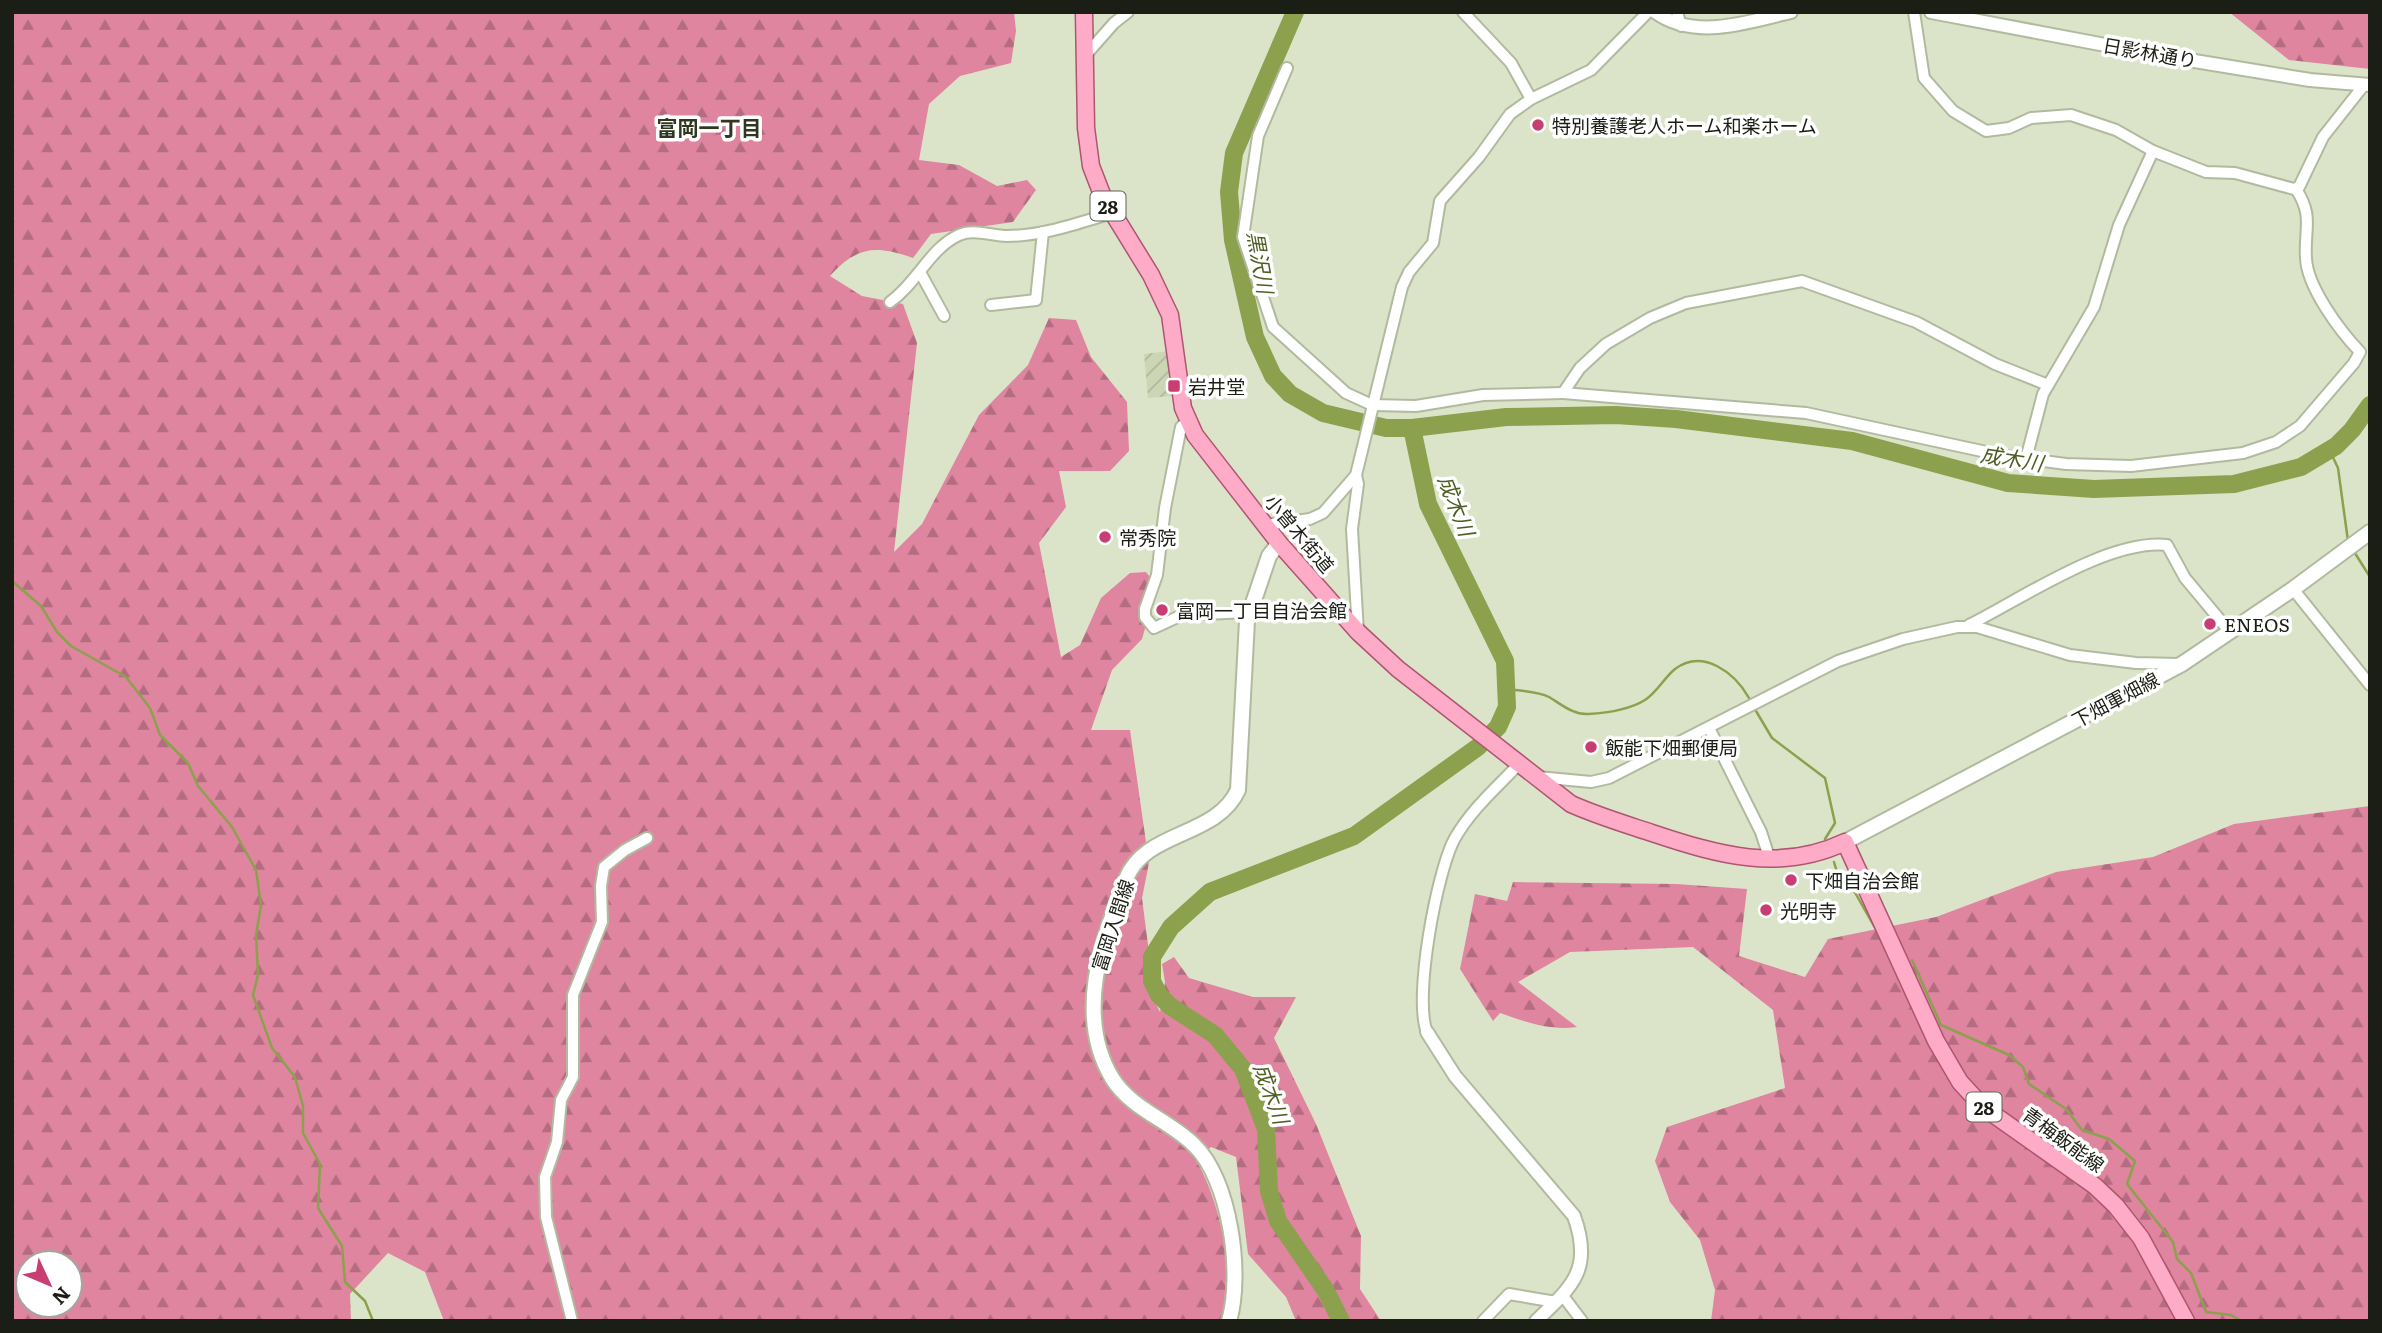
<svg xmlns="http://www.w3.org/2000/svg" width="2382" height="1333" font-family="Literata,'Noto Sans JP',serif">
  <defs>
    <pattern id="industrial-furrows" width="10" height="10" patternUnits="userSpaceOnUse" patternTransform="scale(1.75)"><rect width="10" height="10" fill="#ccd6b5"/><path d="M-1 1l2-2M0 10L10 0M9 11l2-2" fill="none" stroke="#afb79b"/></pattern>
    <pattern id="forest-firs" width="22" height="20" patternUnits="userSpaceOnUse" patternTransform="scale(1.75)"><rect width="22" height="20" fill="#df85a0"/><path d="M5 1l3.5 6h-7zM16 11l3.5 6h-7z" fill="#b46c81"/></pattern>
  </defs>
  <rect width="100%" height="100%" fill="#dbe4c8"/>
  <!-- industrial -->
  <polygon fill="url(#industrial-furrows)" points="1169,351 1173,396 1148,398 1144,354"/>
  <!-- forest -->
  <g fill="url(#forest-firs)" fill-rule="evenodd">
    <path d="M12,12H1014L1016,31L1011,63L960,76L929,104L919,160L959,165L997,186L1027,180L1036,190L1013,222L931,234L913,258C876,245 857,246 830,276L862,296L903,304L917,343L894,552L922,524L979,415L1028,365L1049,318L1076,320L1091,357L1127,402L1129,451L1110,471H1059L1066,507L1039,543L1061,657L1080,645L1101,598L1130,573L1146,572L1157,586L1142,639L1112,670L1091,730H1130L1149,863L1142,898L1148,945L1147,985L1160,1012L1165,982L1162,964L1174,957L1189,978L1253,997H1296L1274,1038L1316,1124L1361,1236L1360,1289L1381,1321H1296L1286,1297L1248,1254L1236,1157L1211,1147L1196,1160C1220,1201 1237,1276 1221,1321H444L425,1272L388,1253L350,1294L351,1321H12ZM28,1263H70V1305H28Z"/>
    <polygon points="2229,12 2370,12 2370,69 2289,60"/>
    <path d="M2370,806V1321H1711L1715,1290L1700,1240L1670,1202L1655,1161L1667,1127L1785,1088L1773,1010L1693,947L1570,952L1518,982L1577,1027C1549,1031 1526,1022 1500,1013L1493,1021L1460,969L1475,894L1507,901L1513,882L1676,884L1747,889L1739,956L1805,977L1828,939L1936,917L2056,872L2153,857L2234,824Z"/>
  </g>
  <g fill="none" stroke-linecap="round" stroke-linejoin="round">
    <!-- stream -->
    <g stroke="#8ba14d" stroke-width="2.5">
      <polyline points="2330,451 2338,468 2348,541"/>
      <polyline points="2353,550 2370,577"/>
      <polyline points="12,581 41,606 57,632 71,646 126,677 150,708 160,735 188,763 198,786 232,827 256,870 261,905 256,935 258,975 253,995 272,1048 295,1077 303,1106 303,1133 320,1164 318,1208 342,1246 345,1282 365,1301 373,1321"/>
      <path d="M1507,689C1520,691 1537,691 1549,697C1561,704 1573,715 1588,714C1606,713 1629,710 1645,700C1657,692 1664,678 1675,669C1703,648 1735,673 1749,698"/>
      <polyline points="1756,711 1772,738 1825,778 1835,823 1825,839"/>
      <polyline points="1834,862 1839,879 1853,889 1879,935"/>
      <polyline points="1912,960 1941,1025 2009,1055 2023,1067 2029,1084 2066,1109 2082,1130 2109,1139 2135,1161 2127,1184 2173,1242 2177,1259 2191,1273 2206,1312 2231,1315 2241,1321"/>
    </g>
    <!-- river -->
    <g stroke="#8ba14d" stroke-width="18">
      <polyline points="1295,12 1234,153 1229,192 1233,240 1255,337 1273,376 1290,394 1323,413 1386,428 1412,428 1506,417 1616,415 1676,419 1852,441 2008,483 2094,489 2234,484 2301,467 2336,446 2352,430 2370,405"/>
      <polyline points="1341,1321 1326,1291 1278,1221 1269,1191 1266,1129 1243,1069 1215,1035 1170,1006 1159,995 1152,981 1152,957 1171,927 1210,892 1354,836 1478,747 1498,727 1507,707 1505,661 1428,504 1412,428"/>
    </g>
    <!-- minor casing -->
    <g stroke="#b1ba9f" stroke-width="14">
      <g id="minor">
        <polyline points="1463,12 1511,63 1531,99"/>
        <polyline points="1677,12 1681,26"/>
        <polyline points="1914,12 1924,78 1953,111 1986,131 2009,128 2031,118 2071,115 2116,130 2153,151 2206,172 2235,173 2294,189 2299,187 2323,137 2364,85"/>
        <polyline points="1084,57 1114,23 1128,12"/>
        <polyline points="1287,68 1258,136 1243,237 1273,327 1346,393 1372,405 1416,406 1483,395 1563,393"/>
        <polyline points="921,274 944,316"/>
        <path d="M890,302C917,283 930,248 959,235C973,228 992,236 1007,236C1043,236 1078,223 1112,213"/>
        <polyline points="991,305 1036,300 1043,232"/>
        <path d="M2048,385L1995,364L1916,322L1802,281L1686,303L1650,318L1606,344L1580,368L1563,393L1806,413L2005,456L2066,464L2131,466L2243,453L2276,442L2300,426L2354,363L2360,352C2340,331 2307,287 2306,258C2304,228 2314,217 2296,189"/>
        <polyline points="1188,420 1181,427 1165,508 1157,575 1145,609 1145,617 1154,628 1182,615 1249,612"/>
        <polyline points="2026,459 2043,394 2094,307 2119,225 2153,151"/>
        <polyline points="1356,475 1358,484 1352,529 1358,632"/>
        <polyline points="1268,528 1273,524 1310,519 1323,513 1356,475 1402,287 1409,272 1433,243 1440,201 1479,157 1510,114 1531,99 1591,70 1648,12"/>
        <polyline points="2293,589 2370,685"/>
        <path d="M1969,625C2021,599 2108,539 2167,545L2185,578L2230,632"/>
        <polyline points="1709,728 1761,832 1770,860"/>
        <polyline points="1538,777 1591,782 1609,778 1838,661 1903,639 1957,627 1977,627 2070,655 2136,663 2180,664"/>
        <path d="M1427,1032C1413,999 1437,870 1455,838C1471,810 1496,788 1518,765"/>
        <polyline points="1563,1296 1582,1321"/>
        <polyline points="572,1321 546,1217 545,1177 557,1142 561,1100 573,1077 573,995 602,922 601,886 604,867 625,850 647,838"/>
        <polyline points="1483,1321 1509,1294 1556,1302"/>
      </g>
    </g>
    <!-- tertiary casing -->
    <g stroke="#b1ba9f" stroke-width="16">
      <g id="tertiary">
        <path d="M1655,12C1695,41 1747,22 1791,12"/>
        <polyline points="1931,12 2158,55 2310,80 2370,85"/>
        <path d="M1427,1032L1455,1076L1574,1216C1593,1269 1573,1286 1536,1321"/>
      </g>
    </g>
    <!-- secondary casing -->
    <g stroke="#b1ba9f" stroke-width="18">
      <g id="secondary">
        <polyline points="1845,842 2182,664 2293,589 2370,532"/>
        <path d="M1229,1321C1243,1274 1230,1179 1194,1145C1170,1121 1131,1109 1112,1078C1075,1016 1101,941 1126,879C1145,830 1216,838 1238,790L1247,621L1269,556L1279,543"/>
      </g>
    </g>
    <!-- primary casing -->
    <g stroke="#ae5570" stroke-width="19">
      <path id="primary" d="M1084,12L1086,128L1091,166L1103,197L1151,275L1170,315L1183,408L1195,435L1279,543L1358,632L1398,669L1571,804C1598,816 1625,824 1652,833C1718,855 1780,873 1845,842L1936,1041L1960,1082L1983,1107L2095,1186L2116,1206L2141,1238L2186,1321"/>
    </g>
    <!-- minor -->
    <use href="#minor" stroke="#fff" stroke-width="10"/>
    <!-- tertiary -->
    <use href="#tertiary" stroke="#fff" stroke-width="12"/>
    <!-- secondary -->
    <use href="#secondary" stroke="#fff" stroke-width="14"/>
    <!-- primary -->
    <use href="#primary" stroke="#feabc7" stroke-width="16"/>
  </g>
  <!-- markers -->
  <g fill="#c83d72" stroke="#fff" stroke-width="2.5">
    <circle cx="1538" cy="125" r="7"/>
    <rect x="1167" y="379" width="14" height="14" rx="3.5"/>
    <circle cx="1105" cy="537" r="7"/>
    <circle cx="1162" cy="610" r="7"/>
    <circle cx="2210" cy="624" r="7"/>
    <circle cx="1591" cy="747" r="7"/>
    <circle cx="1791" cy="880" r="7"/>
    <circle cx="1766" cy="910" r="7"/>
  </g>
  <g text-anchor="middle" dominant-baseline="central" stroke-width="7" stroke-linejoin="round" paint-order="stroke">
    <!-- shield labels -->
    <g fill="#fff" stroke="#5f625a" stroke-width="2">
      <rect x="1090.5" y="191.5" width="35" height="29" rx="5"/>
      <rect x="1966.5" y="1092.5" width="35" height="29" rx="5"/>
    </g>
    <g font-size="18" font-weight="bold" fill="#1b1e14">
      <text x="1108" y="206">28</text>
      <text x="1984" y="1107">28</text>
    </g>
    <!-- street labels -->
    <g font-size="19" fill="#1b1e14" stroke="#fff">
      <text transform="translate(2150 52) rotate(10)">日影林通り</text>
      <text transform="translate(1300 533) rotate(50)">小曽木街道</text>
      <text transform="translate(2115 699) rotate(-28)">下畑軍畑線</text>
      <text transform="translate(1112 925) rotate(-72)">富岡入間線</text>
      <text transform="translate(2064 1139) rotate(36)">青梅飯能線</text>
    </g>
    <!-- poi labels -->
    <g font-size="19" fill="#1b1e14" stroke="#fff" text-anchor="start">
      <text x="1552" y="125">特別養護老人ホーム和楽ホーム</text>
      <text x="1188" y="386">岩井堂</text>
      <text x="1119" y="537">常秀院</text>
      <text x="1176" y="610">富岡一丁目自治会館</text>
      <text x="2224" y="624">ENEOS</text>
      <text x="1605" y="747">飯能下畑郵便局</text>
      <text x="1805" y="880">下畑自治会館</text>
      <text x="1780" y="910">光明寺</text>
    </g>
    <!-- neighbourhood labels -->
    <g font-size="21" font-weight="bold" fill="#303620" stroke="#fff">
      <text x="709" y="126">富岡一丁目</text>
    </g>
    <!-- water labels -->
    <g font-size="21" font-style="italic" fill="#4f5e22" stroke="#fff">
      <text transform="translate(1262 262) rotate(80)">黒沢川</text>
      <text transform="translate(2012 457) rotate(9)">成木川</text>
      <text transform="translate(1458 505) rotate(69)">成木川</text>
      <text transform="translate(1273 1093) rotate(70)">成木川</text>
    </g>
  </g>
  <!-- border -->
  <rect width="2382" height="1333" fill="none" stroke="#1b1e14" stroke-width="28"/>
  <!-- north arrow -->
  <g transform="translate(49 1284) rotate(134)"><circle r="33" fill="#ffffff" stroke="#a4a5a1" stroke-width="2"/>
  <path d="M0-5L12 26L0 18L-12 26Z" fill="#c83d72"/>
  <text y="-10" font-size="19" font-weight="bold" text-anchor="middle" fill="#1b1e14">N</text>
  </g>
</svg>
